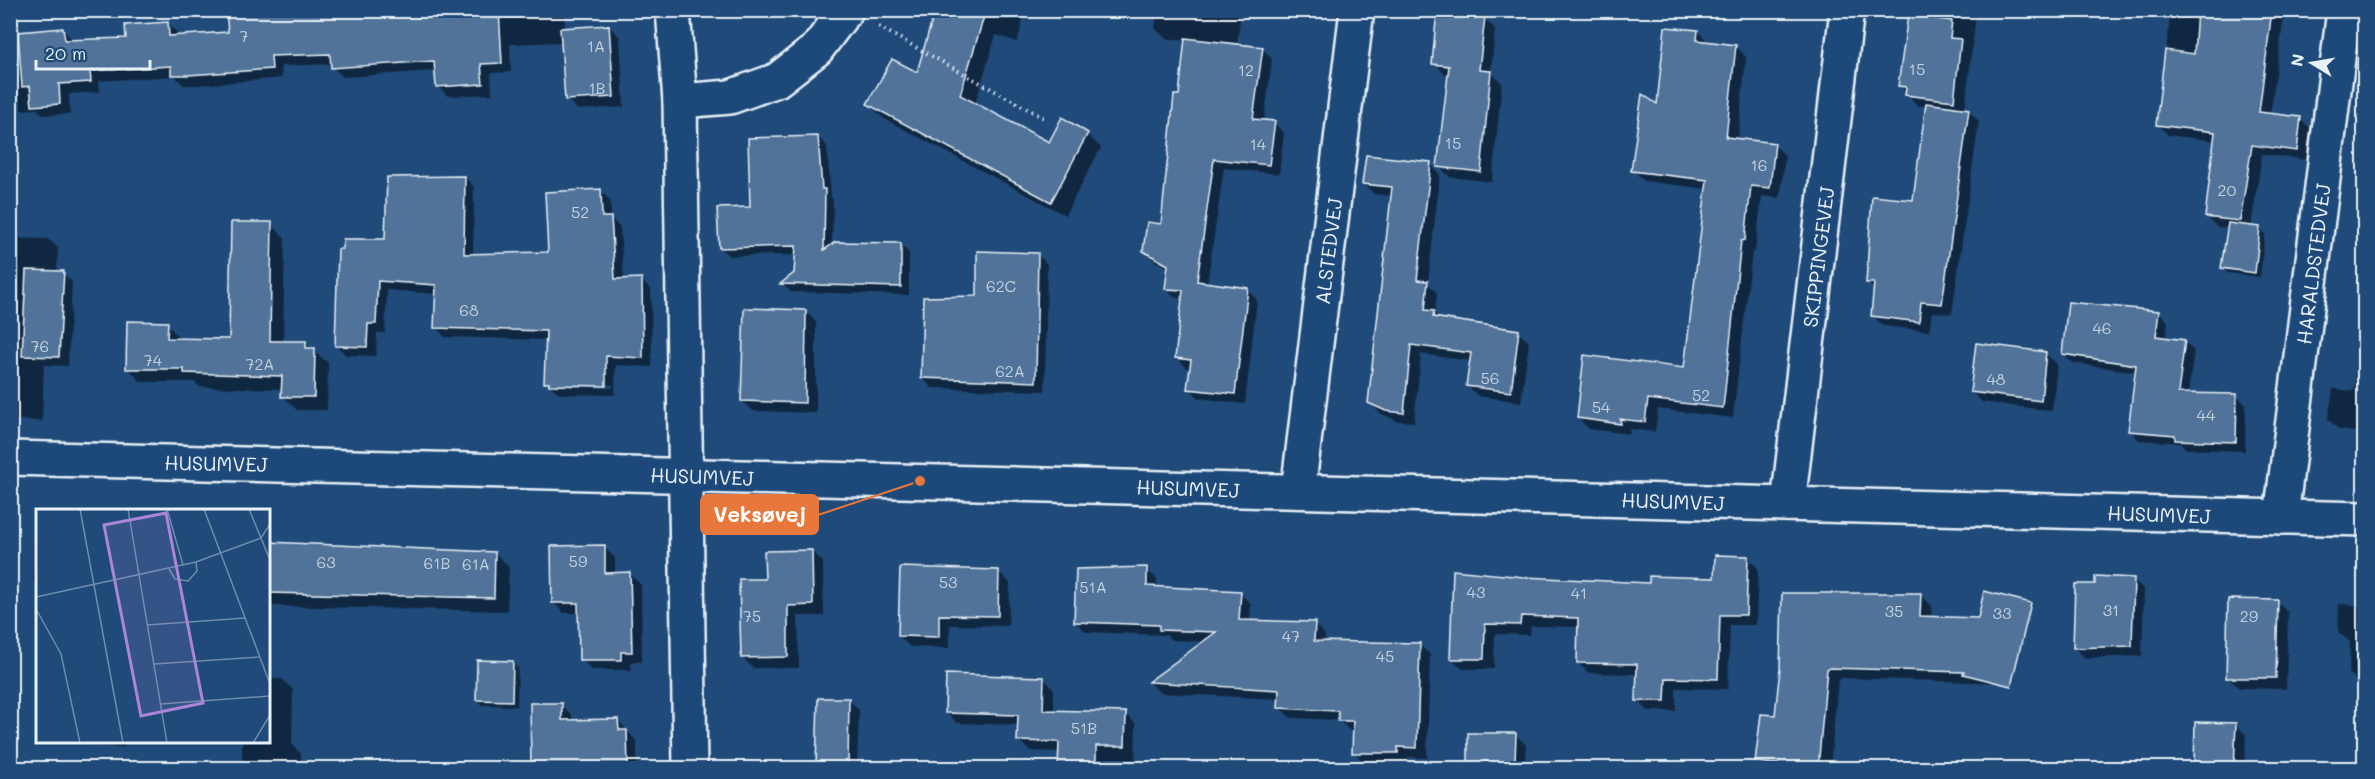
<svg xmlns="http://www.w3.org/2000/svg" width="2375" height="779" font-family="Mali,sans-serif">
  <rect width="100%" height="100%" fill="#1f4a7a"/>
  <filter id="ink" filterUnits="userSpaceOnUse"><feTurbulence type="fractalNoise" baseFrequency=".0167" numOctaves="2"/><feDisplacementMap in="SourceGraphic" scale="12" xChannelSelector="R" yChannelSelector="G"/><feConvolveMatrix kernelMatrix="1 2 1 2 8 2 1 2 1" color-interpolation-filters="sRGB"/></filter>
  <g filter="url(#ink)">
    <!-- shadow -->
    <g fill="#0007" fill-rule="evenodd">
      <polygon points="227,10 373,10 377,15 432,10 564,10 565,29 609,26 620,37 624,107 578,110 567,99 562,42 510,44 511,72 491,73 492,94 448,96 437,86 436,71 343,77 332,67 332,64 281,66 282,78 199,85 183,85 175,76 99,81 100,92 69,94 70,114 44,115 37,109 10,111 10,58 21,54 63,30 73,40 127,40 167,23 177,33 177,37 229,33"/>
      <polygon points="937,10 1026,10 1017,42 996,35 975,104 1050,144 1087,134 1101,148 1065,215 883,118 869,104 918,74"/>
      <polygon points="1157,10 1241,10 1237,46 1262,48 1272,59 1264,122 1274,123 1284,133 1279,174 1224,168 1207,284 1247,289 1257,300 1245,404 1199,398 1189,388 1192,368 1187,368 1177,358 1183,299 1176,298 1166,288 1169,268 1155,261 1144,251 1162,225 1187,41 1165,38 1155,28"/>
      <polygon points="1439,10 1459,10 1463,16 1484,18 1495,29 1491,72 1502,83 1492,182 1450,177 1439,166 1449,75 1445,74 1434,63"/>
      <polygon points="1910,10 1990,10 1990,15 1976,14 1965,110 1968,110 1979,121 1952,314 1932,312 1929,331 1883,326 1872,315 1875,290 1868,282 1915,201 1927,107 1917,105 1899,85"/>
      <polygon points="2171,10 2285,10 2270,115 2300,119 2311,129 2307,160 2262,154 2251,227 2259,228 2265,234 2260,277 2228,273 2222,267 2228,228 2217,227 2206,216 2216,141 2168,135 2157,124"/>
      <polygon points="1698,31 1709,43 1736,46 1746,57 1738,140 1775,145 1785,156 1780,198 1762,196 1755,251 1752,252 1733,418 1658,409 1655,432 1629,429 1630,434 1589,429 1578,418 1685,370 1707,189 1644,181 1633,170 1658,106"/>
      <polygon points="818,137 827,146 831,197 833,200 832,246 900,244 909,253 909,295 791,292 783,284 795,274 797,255 729,256 720,247 752,209"/>
      <polygon points="1430,164 1440,174 1428,283 1437,293 1435,314 1440,319 1518,332 1529,342 1521,402 1478,396 1468,386 1471,361 1421,354 1414,422 1397,421 1380,413 1369,402 1393,196 1374,194 1363,184"/>
      <path d="M465,177L474,187L473,256L550,254L600,191L610,200L611,218L620,228L624,280H641L651,290L652,367L616,365L615,395L560,394L546,382L547,340L445,337L436,328L437,294L387,290L385,333H377L376,356L346,355L336,345L387,240ZM553,383L613,385V388L553,386Z"/>
      <polygon points="271,224 285,238 283,342 305,343 328,363 327,410 297,410 283,396 283,389 199,387 195,382 141,382 128,368 167,324 181,340 230,341"/>
      <polygon points="11,238 48,239 58,248 57,272 63,273 72,282 68,366 44,365 42,421 15,420 10,415"/>
      <polygon points="1037,254 1047,264 1045,391 932,388 922,378 978,297"/>
      <polygon points="2364,303 2364,433 2339,430 2328,419 2333,389 2354,391"/>
      <polygon points="805,311 816,322 816,413 753,411 742,401"/>
      <polygon points="2159,312 2168,322 2166,339 2184,341 2194,351 2188,394 2237,396 2246,405 2245,451 2186,449 2181,443 2139,440 2130,430 2137,372 2073,363 2063,354"/>
      <polygon points="2046,354 2057,364 2052,411 1982,402 1971,392"/>
      <polygon points="34,532 38,532 38,585 34,581"/>
      <polygon points="268,544 495,553 509,567 507,611 272,606 270,679 282,679 293,690 292,744 301,754 301,768 242,768 242,742 268,742"/>
      <polygon points="604,547 615,558 615,574 630,574 641,585 642,662 631,662 632,670 592,670 581,659 580,613 564,613 553,602"/>
      <polygon points="812,552 823,562 824,616 798,616 799,668 753,668 742,657 766,581"/>
      <polygon points="1747,557 1758,568 1756,625 1730,625 1728,689 1676,688 1676,711 1648,711 1638,701 1638,674 1589,673 1578,663 1579,627 1531,626 1530,635 1495,634 1494,669 1463,669 1452,659 1524,579 1651,584 1715,579"/>
      <polygon points="1146,569 1157,579 1157,588 1240,593 1251,604 1250,622 1314,624 1325,635 1325,643 1419,644 1430,655 1427,758 1408,757 1408,764 1365,763 1354,752 1354,731 1350,731 1339,720 1291,718 1280,708 1280,699 1160,693 1150,683 1206,642 1171,640 1166,635 1086,632 1075,621"/>
      <polygon points="999,572 1010,583 1008,626 950,625 949,648 910,647 899,636"/>
      <polygon points="2133,579 2144,590 2142,656 2085,658 2074,647 2096,586"/>
      <polygon points="1921,595 1932,606 1931,618 2003,683 1842,678 1838,680 1830,768 1763,768 1757,762 1776,716 1781,669"/>
      <polygon points="2277,602 2288,613 2286,689 2239,688 2228,677"/>
      <polygon points="2339,604 2364,606 2364,683 2359,682 2349,673 2350,642 2338,632"/>
      <polygon points="512,663 518,668 517,706 482,705 477,699"/>
      <polygon points="1044,679 1054,689 1054,712 1125,713 1136,724 1135,768 1059,768 1060,752 1030,751 1019,741 1019,725 957,723 946,712"/>
      <polygon points="819,700 849,700 859,710 857,768 818,768"/>
      <polygon points="561,705 572,715 572,721 618,720 637,742 637,768 513,768 513,761 532,760"/>
      <polygon points="2235,724 2246,735 2245,768 2197,768 2195,767"/>
      <polygon points="1515,734 1526,745 1525,768 1477,768 1470,762"/>
      <polygon points="90,742 125,742 125,747 94,746"/>
    </g>
    <!-- building -->
    <g fill="#517399" stroke="#e8f1f8" stroke-width="1.5">
      <polygon points="226,10 369,10 369,14 412,10 499,10 502,63 481,64 483,84 436,87 434,61 331,68 330,54 271,56 272,69 188,75 171,75 171,66 90,71 91,82 59,84 60,104 32,106 30,86 22,87 18,32 63,28 65,40 126,38 125,25 168,22 169,36 228,32"/>
      <polygon points="935,10 986,10 960,95 1049,142 1062,117 1088,133 1051,202 867,104 892,59 917,72"/>
      <polygon points="1437,10 1458,10 1460,14 1485,17 1479,70 1491,71 1481,172 1437,167 1449,66 1432,64"/>
      <polygon points="2197,10 2272,10 2259,112 2301,117 2297,151 2252,145 2240,221 2205,217 2215,132 2156,125 2165,50 2194,54"/>
      <polygon points="1908,15 1952,21 1950,38 1961,39 1954,101 1905,95 1906,87 1898,86"/>
      <polygon points="609,25 614,97 565,100 560,28"/>
      <polygon points="1665,27 1698,30 1697,40 1736,45 1726,137 1775,143 1770,188 1751,186 1745,240 1741,241 1723,408 1648,399 1645,422 1620,419 1621,424 1577,418 1584,355 1684,368 1707,180 1631,171 1642,94 1657,104"/>
      <polygon points="1185,38 1263,47 1253,119 1275,121 1269,165 1214,159 1197,281 1248,288 1235,394 1187,389 1191,360 1175,358 1183,290 1165,289 1168,265 1143,251 1147,222 1161,224 1174,95 1179,95"/>
      <polygon points="1926,103 1969,109 1942,304 1921,302 1919,322 1871,316 1874,283 1866,283 1872,196 1913,200"/>
      <polygon points="818,136 822,189 825,189 824,250 835,242 901,243 901,287 780,284 794,273 796,246 719,248 717,208 750,207 748,138"/>
      <polygon points="1366,155 1431,162 1417,280 1428,281 1425,310 1434,311 1433,317 1519,330 1511,392 1466,386 1471,353 1411,345 1404,413 1386,411 1368,403 1392,187 1362,184"/>
      <polygon points="465,176 464,254 548,252 545,192 601,189 602,217 611,217 615,279 642,278 643,358 606,356 606,386 549,385 549,383 544,383 546,331 434,328 436,285 378,281 376,324 368,324 367,347 335,346 338,249 342,249 343,239 385,239 387,177"/>
      <polygon points="231,222 272,222 270,341 306,341 306,348 315,348 314,397 281,397 282,376 184,373 184,369 126,369 127,321 168,322 167,338 229,339"/>
      <polygon points="2228,223 2260,227 2255,273 2221,268"/>
      <polygon points="977,251 1038,253 1036,382 921,378 923,297 977,296"/>
      <polygon points="26,270 64,271 59,357 22,356"/>
      <polygon points="2068,302 2159,311 2156,336 2185,340 2178,393 2237,394 2236,442 2175,440 2175,435 2128,431 2136,365 2062,354"/>
      <polygon points="744,308 806,310 805,403 741,401"/>
      <polygon points="1976,343 2046,352 2041,401 1970,392"/>
      <polygon points="268,542 495,552 494,598 268,593"/>
      <polygon points="605,545 605,573 630,572 632,652 621,652 621,660 579,660 578,603 552,603 551,546"/>
      <polygon points="812,550 813,605 788,606 788,657 741,658 739,579 765,579 764,551"/>
      <polygon points="1715,555 1748,556 1746,615 1720,615 1718,679 1666,678 1665,701 1636,701 1637,664 1577,663 1578,618 1521,616 1520,625 1485,624 1484,659 1450,659 1453,570 1524,577 1649,583 1649,576 1714,578"/>
      <polygon points="900,567 999,570 998,616 939,615 939,637 898,636"/>
      <polygon points="1147,567 1147,586 1241,591 1239,620 1315,622 1314,641 1420,643 1417,748 1398,747 1398,753 1352,753 1353,721 1338,721 1338,711 1278,708 1279,690 1148,682 1216,632 1159,630 1159,625 1074,622 1076,569"/>
      <polygon points="2095,576 2134,578 2132,646 2073,648 2075,584 2095,584"/>
      <polygon points="1984,591 2031,603 2011,686 1963,674 1964,672 1830,668 1827,669 1818,768 1755,762 1761,714 1775,715 1780,669 1782,593 1921,593 1920,616 1978,618"/>
      <polygon points="2228,599 2278,600 2276,678 2226,678"/>
      <polygon points="477,660 513,661 512,701 476,700"/>
      <polygon points="946,674 1044,677 1043,710 1126,712 1125,746 1096,746 1096,768 1058,768 1059,742 1017,741 1018,715 945,713"/>
      <polygon points="818,698 849,698 848,767 816,767"/>
      <polygon points="530,703 562,703 562,720 618,719 619,730 627,730 628,768 531,768"/>
      <polygon points="2195,722 2236,723 2234,768 2194,768"/>
      <polygon points="1468,733 1516,733 1515,763 1468,762"/>
    </g>
    <g fill="none" stroke-linecap="round" stroke-linejoin="round">
      <!-- minor casing -->
      <g stroke="#e8f1f8" stroke-width="38">
        <g id="minor">
          <polyline points="673,10 680,101 690,768"/>
          <polyline points="680,101 730,97 777,80 817,49 846,10"/>
          <polyline points="10,458 2364,519"/>
          <polyline points="1298,491 1357,10"/>
          <polyline points="1788,504 1847,10"/>
          <polyline points="2281,517 2344,10"/>
        </g>
      </g>
      <!-- path -->
      <polyline stroke="#e8f1f8" stroke-width="4" stroke-dasharray="1.5 4.5" stroke-linecap="butt" points="879,27 1044,118"/>
      <!-- minor -->
      <use href="#minor" stroke="#1f4a7a" stroke-width="33"/>
    </g>
  </g>
  <g text-anchor="middle" dominant-baseline="central" stroke-width="5" stroke-linejoin="round" paint-order="stroke">
    <!-- number labels -->
    <g font-size="16" fill="#c2d2e0">
      <text x="244" y="35">7</text>
      <text x="596" y="45">1A</text>
      <text x="1917" y="68">15</text>
      <text x="1246" y="69">12</text>
      <text x="597" y="87">1B</text>
      <text x="1453" y="142">15</text>
      <text x="1258" y="143">14</text>
      <text x="1759" y="164">16</text>
      <text x="2227" y="189">20</text>
      <text x="580" y="211">52</text>
      <text x="1001" y="285">62C</text>
      <text x="469" y="309">68</text>
      <text x="2102" y="327">46</text>
      <text x="40" y="345">76</text>
      <text x="153" y="359">74</text>
      <text x="260" y="363">72A</text>
      <text x="1010" y="370">62A</text>
      <text x="1490" y="377">56</text>
      <text x="1996" y="378">48</text>
      <text x="1701" y="394">52</text>
      <text x="1601" y="406">54</text>
      <text x="2206" y="414">44</text>
      <text x="578" y="560">59</text>
      <text x="326" y="561">63</text>
      <text x="437" y="562">61B</text>
      <text x="476" y="563">61A</text>
      <text x="948" y="581">53</text>
      <text x="1093" y="586">51A</text>
      <text x="1476" y="591">43</text>
      <text x="1579" y="592">41</text>
      <text x="2111" y="609">31</text>
      <text x="1894" y="610">35</text>
      <text x="2002" y="612">33</text>
      <text x="752" y="615">75</text>
      <text x="2249" y="615">29</text>
      <text x="1291" y="635">47</text>
      <text x="1385" y="655">45</text>
      <text x="1084" y="727">51B</text>
    </g>
    <!-- street labels -->
    <g font-size="20" fill="#e8f1f8" stroke="#1f4a7a">
      <text transform="translate(1328 251) rotate(-83)">ALSTEDVEJ</text>
      <text transform="translate(1818 257) rotate(-83)">SKIPPINGEVEJ</text>
      <text transform="translate(2313 264) rotate(-83)">HARALDSTEDVEJ</text>
      <text transform="translate(216 463) rotate(1)">HUSUMVEJ</text>
      <text transform="translate(702 476) rotate(2)">HUSUMVEJ</text>
      <text transform="translate(1188 488) rotate(2)">HUSUMVEJ</text>
      <text transform="translate(1673 501) rotate(2)">HUSUMVEJ</text>
      <text transform="translate(2159 514) rotate(2)">HUSUMVEJ</text>
    </g>
  </g>
  <!-- overview -->
  <g transform="translate(36 509)">
    <rect width="234" height="234" fill="#1f4a7a"/>
    <path fill="none" stroke="#6f8dac" stroke-width="1.5" d="M44,0L87,234M92,0L131,234M131,0L147,56M168,0L234,175M213,0L234,51M133,60L139,70L152,72L161,62L160,53M0,88L160,53L225,29L234,15M0,100L25,145L44,234M111,116L209,109M118,155L223,148M124,195L234,187M217,234L234,206"/>
    <path fill="#ac85d9" fill-opacity="0.15" stroke="#ac85d9" stroke-width="3" d="M130,4L167,194L105,207L68,16Z"/>
    <rect width="234" height="234" fill="none" stroke="#e8f1f8" stroke-width="3"/>
  </g>
  <!-- callouts -->
  <path fill="none" stroke="#e8773b" stroke-width="2" d="M920 481L818 515"/>
  <circle fill="#e8773b" stroke="#1f4a7a" stroke-width="2" cx="920" cy="481" r="6"/>
  <rect fill="#e8773b" stroke="#e8773b" stroke-width="2" x="701" y="495" width="117" height="39" rx="6"/>
  <g font-size="21" text-anchor="middle" font-weight="bold" fill="#fff">
    <text x="760" y="522">Veksøvej</text>
  </g>
  <!-- margin -->
  <rect width="2375" height="779" fill="none" stroke="#1f4a7a" stroke-width="36"/>
  <rect x="18" y="18" width="2339" height="743" fill="none" stroke="#e8f1f8" stroke-width="2" filter="url(#ink)"/>
  <!-- north arrow -->
  <g transform="translate(2312 63) rotate(281)" stroke="#1f4a7a" stroke-width="4.5" paint-order="stroke">
  <path d="M0-4.5L10 22L0 15L-10 22Z" fill="#e8f1f8"/>
  <text y="-9" font-size="16" font-weight="bold" text-anchor="middle" fill="#e8f1f8">N</text>
  </g>
  <!-- scale -->
  <path d="M36 60v9h114v-9" fill="none" stroke="#e8f1f8" stroke-width="3"/>
  <text x="45" y="60" font-size="18" fill="#e8f1f8" stroke="#1f4a7a" stroke-width="4.5" paint-order="stroke">20 m</text>
</svg>
